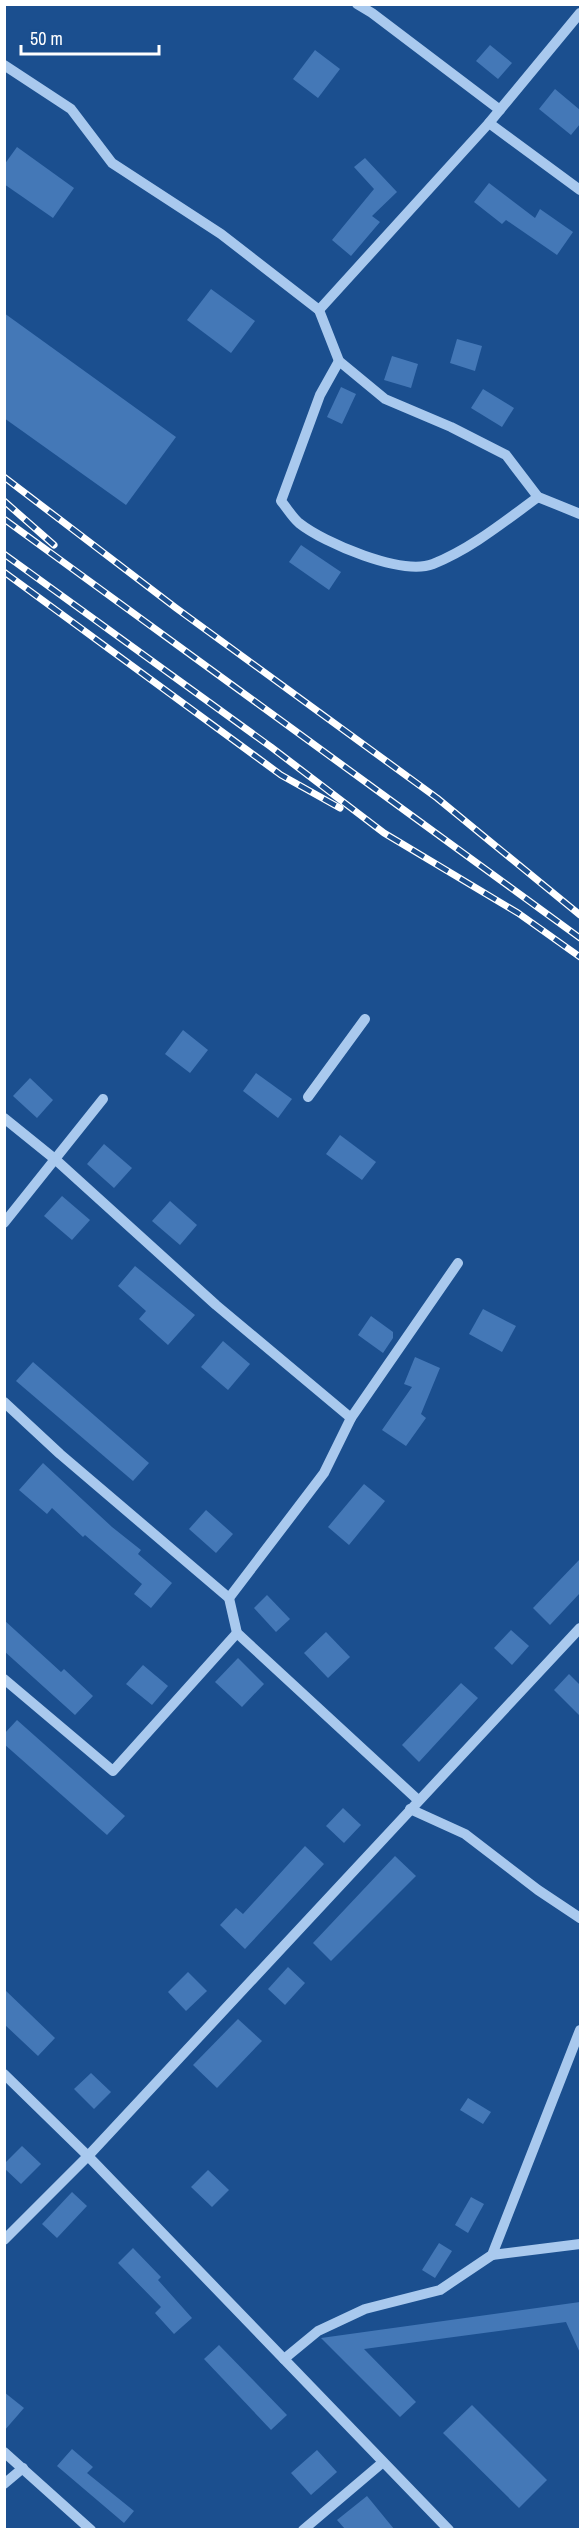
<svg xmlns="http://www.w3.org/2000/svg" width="585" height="2534" font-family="'Archivo Narrow',sans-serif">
  <rect width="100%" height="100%" fill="#1b4f8f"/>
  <!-- building -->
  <g fill="#4478b7">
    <polygon points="490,45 512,63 498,79 476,61"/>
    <polygon points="315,50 340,69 318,98 293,79"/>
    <polygon points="555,89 580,110 580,124 571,135 539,109"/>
    <polygon points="17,147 74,188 53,218 4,184 4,165"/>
    <polygon points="365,158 397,192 372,216 380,222 351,256 332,240 374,189 354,167"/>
    <polygon points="489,183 535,218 540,209 573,232 557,255 506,220 502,224 474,202"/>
    <polygon points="211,289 255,321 231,353 187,320"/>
    <polygon points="4,313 176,437 126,505 4,418"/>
    <polygon points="457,339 482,346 475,371 450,363"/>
    <polygon points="392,356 418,364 411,388 384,380"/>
    <polygon points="341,387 356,394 342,424 327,417"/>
    <polygon points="483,389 514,408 502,427 471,408"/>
    <polygon points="301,545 341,572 329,590 289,562"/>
    <polygon points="183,1030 208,1050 190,1073 165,1054"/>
    <polygon points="256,1073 292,1099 278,1118 243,1091"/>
    <polygon points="30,1078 53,1100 37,1118 13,1096"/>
    <polygon points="340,1135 376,1162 362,1180 326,1154"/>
    <polygon points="104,1144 132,1168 114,1188 87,1164"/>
    <polygon points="62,1196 90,1220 72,1240 44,1216"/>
    <polygon points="170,1201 197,1225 180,1245 152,1221"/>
    <polygon points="135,1266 195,1315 168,1345 139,1319 146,1311 118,1286"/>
    <polygon points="483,1309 516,1326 502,1352 469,1334"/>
    <polygon points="371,1316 393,1332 393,1338 383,1353 358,1335"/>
    <polygon points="223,1341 250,1364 228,1390 201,1367"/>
    <polygon points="415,1357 440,1368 421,1414 426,1418 406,1446 382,1430 412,1387 404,1384"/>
    <polygon points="33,1362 149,1463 133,1481 16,1381"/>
    <polygon points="43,1463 112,1527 141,1550 138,1554 172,1583 151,1608 134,1594 142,1584 85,1535 83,1537 52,1508 47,1514 19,1490"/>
    <polygon points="364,1484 385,1501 349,1545 328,1527"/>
    <polygon points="206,1510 233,1534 216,1553 189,1529"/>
    <polygon points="580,1559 580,1593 550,1625 533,1608"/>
    <polygon points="267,1595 290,1619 276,1632 254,1608"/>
    <polygon points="4,1620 61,1672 64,1669 93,1696 75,1715 4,1651"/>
    <polygon points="511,1630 529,1646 512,1665 494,1648"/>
    <polygon points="326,1632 350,1657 328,1678 304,1653"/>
    <polygon points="238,1658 264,1684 242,1707 215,1682"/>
    <polygon points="143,1665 168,1686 152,1705 126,1684"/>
    <polygon points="569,1674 580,1685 580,1716 554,1690"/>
    <polygon points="461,1683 478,1698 419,1762 402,1745"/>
    <polygon points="17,1720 125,1816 107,1835 4,1744 4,1734"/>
    <polygon points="343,1808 361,1825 344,1843 326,1826"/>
    <polygon points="305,1846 324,1864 245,1949 220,1925 236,1908 243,1914"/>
    <polygon points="395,1856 416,1876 331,1961 313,1943"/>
    <polygon points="288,1967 305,1983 285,2005 268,1989"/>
    <polygon points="188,1972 207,1991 186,2011 168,1992"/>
    <polygon points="4,1989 55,2038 38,2056 4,2024"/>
    <polygon points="238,2019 262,2041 217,2088 193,2065"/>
    <polygon points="91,2073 111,2092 94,2109 74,2089"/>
    <polygon points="468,2098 491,2112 483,2124 460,2110"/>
    <polygon points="22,2146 41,2164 21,2184 4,2168 4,2164"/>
    <polygon points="208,2170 229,2190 212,2207 191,2187"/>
    <polygon points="72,2192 87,2206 57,2238 42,2224"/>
    <polygon points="471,2197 484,2204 468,2233 455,2225"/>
    <polygon points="439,2243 452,2251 435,2278 422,2270"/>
    <polygon points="133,2248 161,2277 158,2280 192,2318 174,2334 155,2313 161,2307 118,2263"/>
    <polygon points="580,2302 580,2353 566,2322 364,2349 416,2402 400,2417 321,2338"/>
    <polygon points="219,2345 287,2415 271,2430 204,2359"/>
    <polygon points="4,2392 24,2408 4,2431"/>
    <polygon points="472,2405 547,2480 519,2508 443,2433"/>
    <polygon points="72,2449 93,2467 87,2473 134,2511 124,2523 57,2466"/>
    <polygon points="317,2450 337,2472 311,2495 291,2473"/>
    <polygon points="367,2496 394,2529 345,2529 337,2520"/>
  </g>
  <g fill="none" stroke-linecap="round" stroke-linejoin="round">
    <!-- minor -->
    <g stroke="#a9c9ee" stroke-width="10">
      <polyline points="357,4 372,13 500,110"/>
      <polyline points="4,65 71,109 112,163 221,234 319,310 339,361 385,399 451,427 506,455 538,497 580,514"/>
      <polyline points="489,123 580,190"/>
      <polyline points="319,310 489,123 580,13"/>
      <path d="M339,361L320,395L281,501C287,508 292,517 299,523C324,543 402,576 433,564C471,549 505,521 538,497"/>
      <polyline points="308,1097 365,1019"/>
      <polyline points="4,1118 56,1160 216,1305 351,1418"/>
      <polyline points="4,1223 103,1099"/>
      <polyline points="4,1402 60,1454 229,1598 237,1633 418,1800"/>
      <polyline points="229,1598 324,1473 351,1418 458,1263"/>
      <polyline points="4,1679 113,1771 237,1633"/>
      <polyline points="410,1809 465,1834 538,1890 580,1918"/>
      <polyline points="4,2074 88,2156 449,2530"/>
      <polyline points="4,2240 88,2156 580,1628"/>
      <polyline points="492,2255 580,2244"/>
      <polyline points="284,2359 318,2331 365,2309 440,2290 492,2255 580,2030"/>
      <polyline points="4,2452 91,2530"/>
      <polyline points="4,2484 23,2468"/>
      <polyline points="303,2530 382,2463"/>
    </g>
    <!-- rail casing -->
    <g stroke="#fff" stroke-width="7">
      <g id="rail">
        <polyline points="4,477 176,608 437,798 580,915"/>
        <polyline points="4,501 54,545"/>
        <polyline points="4,519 580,938"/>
        <polyline points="4,554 271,747 384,833 518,913 580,957"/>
        <polyline points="4,572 281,775 340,808"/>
      </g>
    </g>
    <!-- rail -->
    <use href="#rail" stroke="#1b4f8f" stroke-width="4.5" stroke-dasharray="14" stroke-linecap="butt"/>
  </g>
  <!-- border -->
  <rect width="585" height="2534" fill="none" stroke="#ffffff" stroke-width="12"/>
  <!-- scale -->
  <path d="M21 45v9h138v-9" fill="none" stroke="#ffffff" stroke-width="3"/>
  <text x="30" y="45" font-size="18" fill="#ffffff" stroke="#1b4f8f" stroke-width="4.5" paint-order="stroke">50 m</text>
</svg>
